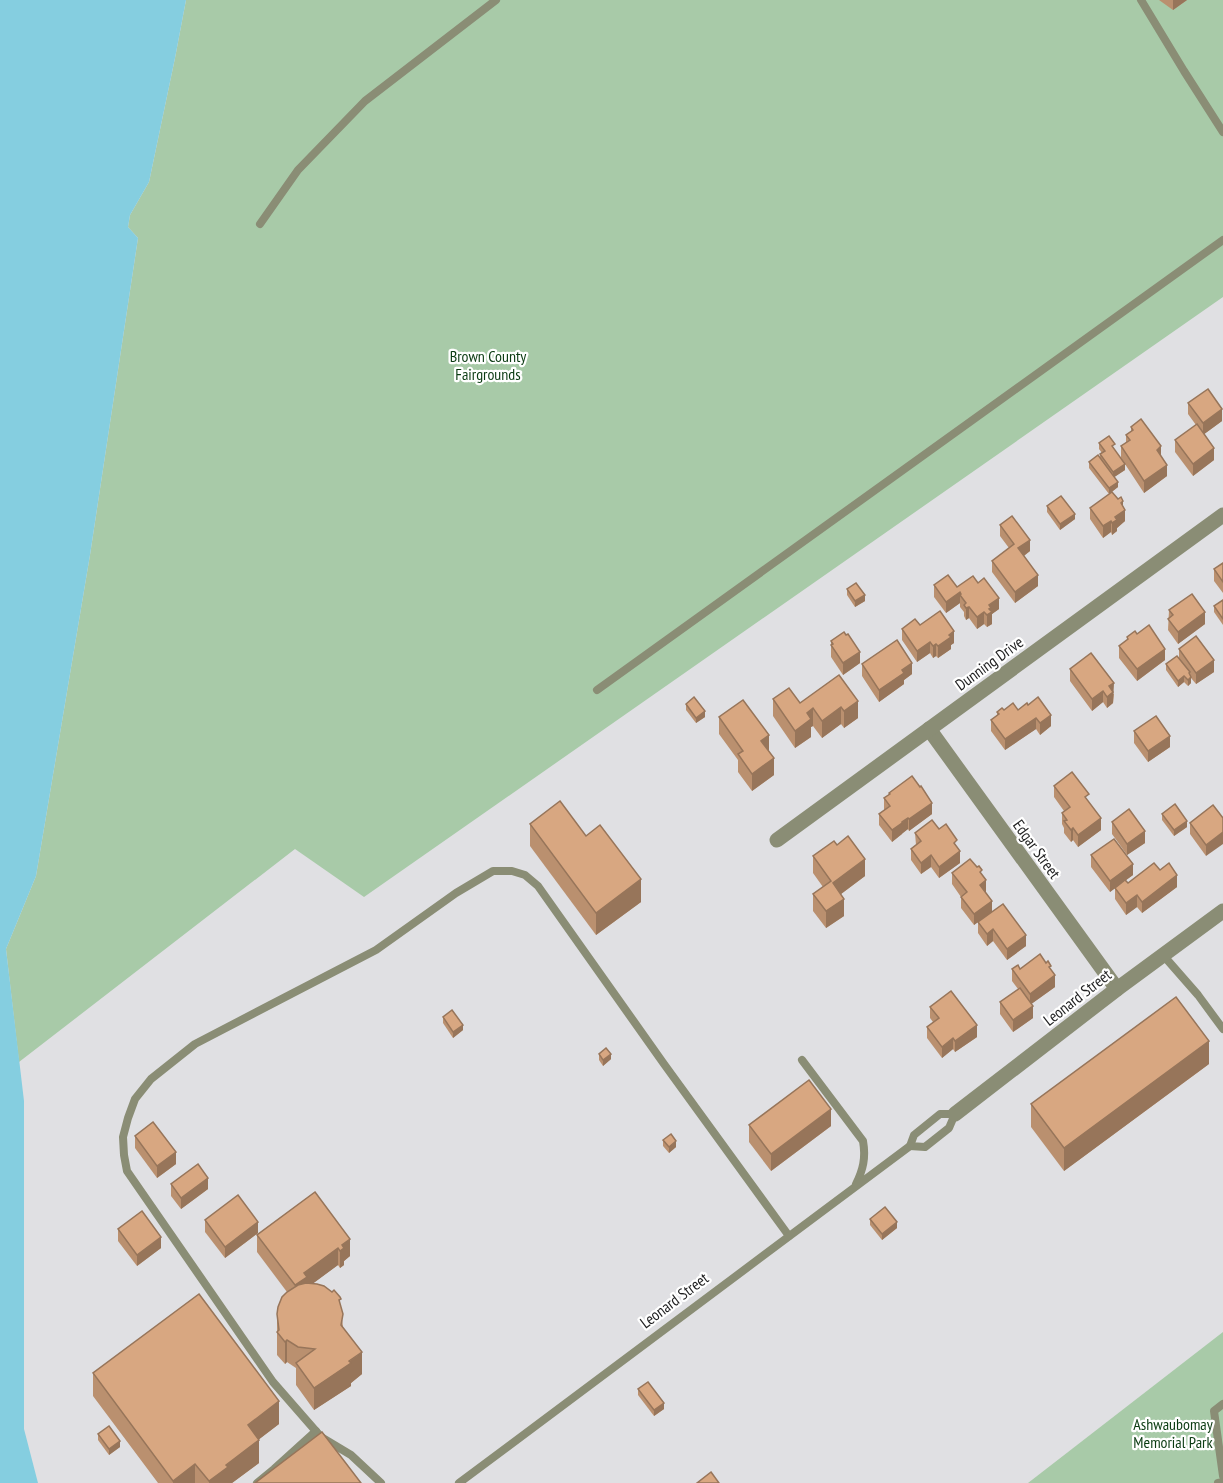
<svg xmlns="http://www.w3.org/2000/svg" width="1223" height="1483" font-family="'PT Sans Narrow',sans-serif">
  <rect width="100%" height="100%" fill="#e0e0e3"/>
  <!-- green -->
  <g fill="#a8caa8">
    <polygon points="186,0 1223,0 1223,297 364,897 295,849 19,1062 6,949 36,876 90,555 138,238 128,227 130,215 149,182 175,58"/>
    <polygon points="1223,1332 1223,1483 1028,1483"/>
  </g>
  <!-- water -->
  <polygon fill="#85cee0" points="0,0 186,0 175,58 149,182 130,215 128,227 138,238 90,555 36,876 6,949 24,1101 24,1429 38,1483 0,1483"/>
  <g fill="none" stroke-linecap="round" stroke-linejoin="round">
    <!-- service -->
    <g stroke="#8a8d75" stroke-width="8">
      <polyline points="1141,0 1184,71 1223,132"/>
      <polyline points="260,224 298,170 365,101 496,0"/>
      <polyline points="597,690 1223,240"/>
      <polyline points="1163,955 1198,995 1223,1029"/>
      <path d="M802,1060L863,1141C866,1158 863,1170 856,1184"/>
      <polygon points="940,1114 955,1114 949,1128 925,1147 910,1146 914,1135"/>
      <polyline points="1223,1404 1214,1411 1223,1476"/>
      <polyline points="257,1483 274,1469 316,1431"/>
      <polyline points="381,1483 351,1455 321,1437 273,1382 127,1171 124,1155 123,1137 128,1118 135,1099 151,1079 195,1044 376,950 456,893 493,871 512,871 525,875 538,886 664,1064 789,1236"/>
      <polyline points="459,1483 910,1146"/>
      <polyline points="1218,1483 1223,1482"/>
    </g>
    <!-- minor -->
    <g stroke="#8a8d75" stroke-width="15">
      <polyline points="929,729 1117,989"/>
      <polyline points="777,840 1223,515"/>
      <polyline points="955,1114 1117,989 1223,911"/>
    </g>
  </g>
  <!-- wall -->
  <g fill="#ba906f">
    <polygon points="1159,0 1187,0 1173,10"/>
    <polygon points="1188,403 1222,421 1204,434 1214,460 1193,476 1175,452 1175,440 1196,425 1188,414"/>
    <polygon points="1131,427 1161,456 1167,476 1144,493 1121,458 1121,446 1126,443 1126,435 1131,431"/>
    <polygon points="1099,443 1115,450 1125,470 1114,477 1118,487 1109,494 1089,468 1089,462 1100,458 1100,454 1102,453 1099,449"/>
    <polygon points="1047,506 1075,519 1060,530 1047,512"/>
    <polygon points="1123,507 1125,521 1117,528 1117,531 1112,535 1111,532 1103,538 1090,519 1090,508"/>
    <polygon points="1000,525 1030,551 1024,556 1038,586 1015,603 992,572 992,561 1009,548 1000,536"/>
    <polygon points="1223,563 1223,593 1214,581 1214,569"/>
    <polygon points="934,585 957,587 999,609 992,614 992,624 987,627 984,624 977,629 969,618 966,620 964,616 964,612 960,607 960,603 946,613 934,597"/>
    <polygon points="847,589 865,601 855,607 847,595"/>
    <polygon points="1223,600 1223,625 1214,612 1214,606"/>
    <polygon points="1169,610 1205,624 1178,644 1168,630"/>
    <polygon points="920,625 954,643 951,645 951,649 938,658 936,656 933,658 930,653 917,662 902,640 902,629"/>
    <polygon points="1137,634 1165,660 1137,681 1119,658 1119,646 1127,640 1127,637"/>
    <polygon points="831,641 860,663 843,675 831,657"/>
    <polygon points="1179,649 1214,672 1196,684 1191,678 1191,683 1188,686 1184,682 1178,687 1166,670 1166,664 1179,658"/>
    <polygon points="862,664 912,674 904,680 904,684 879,702 862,676"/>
    <polygon points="1070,669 1114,694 1113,703 1107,708 1103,702 1092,711 1070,681"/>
    <polygon points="839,675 858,718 844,728 841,724 822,738 813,726 811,727 811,737 795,748 773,716 773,699 800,703"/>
    <polygon points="1027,703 1051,726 1040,735 1036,729 1005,750 991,731 991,720 997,715 997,712 1004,710 1018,710"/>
    <polygon points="686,704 705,717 696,723 686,710"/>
    <polygon points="719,717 769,752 774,775 752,791 738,772 738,760 719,734"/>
    <polygon points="1134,731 1170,747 1148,762 1134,743"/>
    <polygon points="1054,786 1089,802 1101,830 1078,847 1073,840 1071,842 1064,833 1064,828 1062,824 1062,813 1064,811 1054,797"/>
    <polygon points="889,793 932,814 909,831 908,829 902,833 902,834 892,842 879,825 879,814 884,810 884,798 889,794"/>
    <polygon points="1213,805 1206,856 1190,834 1190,823"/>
    <polygon points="1162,814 1187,827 1174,836 1162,820"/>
    <polygon points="1112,822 1145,843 1127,855 1112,834"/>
    <polygon points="530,824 586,836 641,902 596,935 530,846"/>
    <polygon points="939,829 957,848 960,863 939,878 931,867 921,874 911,860 911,849 916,845 915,833"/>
    <polygon points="1091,855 1133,875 1126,880 1128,883 1160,870 1177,887 1142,913 1137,907 1126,915 1115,899 1115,888 1110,892 1091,867"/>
    <polygon points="813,856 865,876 841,894 844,916 826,928 813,911 813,894 823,887 813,873"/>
    <polygon points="952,873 982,875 986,892 985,892 992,912 1026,946 1007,960 993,941 987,946 978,933 978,922 974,925 961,908 961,897 952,884"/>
    <polygon points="1012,969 1020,969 1051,970 1055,987 1031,1004 1033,1018 1013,1032 1000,1014 1000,1002 1018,989 1012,981"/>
    <polygon points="930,1007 977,1037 955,1052 953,1049 942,1058 927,1038 927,1027 933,1022 930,1018"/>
    <polygon points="443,1017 463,1030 453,1038 443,1023"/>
    <polygon points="599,1054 611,1059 603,1066 599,1060"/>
    <polygon points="1209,1064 1064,1171 1031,1127 1031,1104"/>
    <polygon points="749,1125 831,1126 771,1171 749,1142"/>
    <polygon points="135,1136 176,1164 157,1178 135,1148"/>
    <polygon points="663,1140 676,1147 669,1153 663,1146"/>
    <polygon points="171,1184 208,1189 181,1209 171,1196"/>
    <polygon points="315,1192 350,1256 344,1261 344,1265 340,1268 338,1265 313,1283 341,1309 343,1327 362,1374 351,1383 351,1386 314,1410 296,1385 296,1368 287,1362 285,1364 277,1355 277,1314 287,1292 257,1252 257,1235"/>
    <polygon points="870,1219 897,1228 882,1240 870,1225"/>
    <polygon points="205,1220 258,1233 225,1258 205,1232"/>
    <polygon points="118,1229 161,1248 137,1266 118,1241"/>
    <polygon points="93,1373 279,1424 259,1439 259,1463 232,1483 158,1483 93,1396"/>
    <polygon points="638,1389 664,1409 654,1416 638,1395"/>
    <polygon points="98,1434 120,1447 109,1455 98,1440"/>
  </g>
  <!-- shaded-wall -->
  <g fill="#97755a">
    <polygon points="1173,0 1187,0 1173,10"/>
    <polygon points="1222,409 1222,421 1203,435 1203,423"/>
    <polygon points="1161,446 1161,458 1157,450"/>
    <polygon points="1214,448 1214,460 1193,476 1193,464"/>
    <polygon points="1125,464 1125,470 1113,478 1113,472"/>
    <polygon points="1167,465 1167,476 1144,493 1144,481"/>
    <polygon points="1118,482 1118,487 1109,494 1109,488"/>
    <polygon points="1123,501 1123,511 1125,510 1125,521 1117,528 1117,531 1112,535 1112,523 1121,503"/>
    <polygon points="1075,514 1075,519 1060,530 1060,524"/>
    <polygon points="1111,521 1111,532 1103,538 1103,526"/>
    <polygon points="1030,540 1030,551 1018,560 1018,548"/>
    <polygon points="1038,575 1038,586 1015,603 1015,592"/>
    <polygon points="960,592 960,603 946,613 946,602"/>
    <polygon points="865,595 865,601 855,607 855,601"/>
    <polygon points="999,598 999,609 992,614 992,624 987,627 987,615 989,605"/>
    <polygon points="969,607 969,618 966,620 966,608"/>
    <polygon points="984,612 984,624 977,629 977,617"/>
    <polygon points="1205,612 1205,624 1178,644 1178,632"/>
    <polygon points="954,631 954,643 951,645 951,649 938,658 938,646 949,635"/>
    <polygon points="930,642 930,653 917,662 917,651"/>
    <polygon points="936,644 936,656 933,658 933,646"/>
    <polygon points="1165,649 1165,660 1137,681 1137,669"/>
    <polygon points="860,652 860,663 843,675 843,663"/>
    <polygon points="1214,660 1214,672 1196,684 1196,673"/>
    <polygon points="912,663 912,674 904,680 904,684 879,702 879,690 902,670"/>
    <polygon points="1184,676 1184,682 1178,687 1178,681"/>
    <polygon points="1191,677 1191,683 1188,686 1188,680"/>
    <polygon points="1114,683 1113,703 1107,708 1107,697 1109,686"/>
    <polygon points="1103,691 1103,702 1092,711 1092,699"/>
    <polygon points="858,701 858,718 844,728 844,711"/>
    <polygon points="841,707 841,724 822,738 822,721"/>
    <polygon points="813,708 813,726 811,727 811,737 795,748 795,731 807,713"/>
    <polygon points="705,711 705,717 696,723 696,718"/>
    <polygon points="1051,715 1051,726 1040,735 1040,723"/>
    <polygon points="1036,718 1036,729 1005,750 1005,739"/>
    <polygon points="769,735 769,752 761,741"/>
    <polygon points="1170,736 1170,747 1148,762 1148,751"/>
    <polygon points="774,758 774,775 752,791 752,774"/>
    <polygon points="932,803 932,814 909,831 909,819"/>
    <polygon points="908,818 908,829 892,842 892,830"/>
    <polygon points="1101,818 1101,830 1078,847 1078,835"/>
    <polygon points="1187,821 1187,827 1174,836 1174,830"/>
    <polygon points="1073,828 1073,840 1071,842 1071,830"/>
    <polygon points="1145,831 1145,843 1127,855 1127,844"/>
    <polygon points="1223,832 1223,844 1206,856 1206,845"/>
    <polygon points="960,851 960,863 939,878 939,867"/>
    <polygon points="931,855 931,867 921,874 921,863"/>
    <polygon points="865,859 865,876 833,900 833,883"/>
    <polygon points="1133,864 1133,875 1110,892 1110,881"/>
    <polygon points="1177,875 1177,887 1142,913 1142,902"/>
    <polygon points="641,879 641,902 596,935 596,913"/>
    <polygon points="986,880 986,892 980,896 980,885"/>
    <polygon points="1137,895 1137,907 1126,915 1126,903"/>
    <polygon points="844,899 844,916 826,928 826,911"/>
    <polygon points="992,901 992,912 974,925 974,914"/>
    <polygon points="993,929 993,941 987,946 987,934"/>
    <polygon points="1026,935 1026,946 1007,960 1007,949"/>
    <polygon points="1055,975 1055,987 1030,1005 1030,994"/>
    <polygon points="1033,1006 1033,1018 1013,1032 1013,1020"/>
    <polygon points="463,1025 463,1030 453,1038 453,1032"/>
    <polygon points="977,1025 977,1037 955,1052 955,1041"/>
    <polygon points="953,1038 953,1049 942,1058 942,1047"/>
    <polygon points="1209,1041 1209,1064 1064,1171 1064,1148"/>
    <polygon points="611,1054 611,1059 603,1066 603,1060"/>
    <polygon points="831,1109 831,1126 771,1171 771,1154"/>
    <polygon points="676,1141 676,1147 669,1153 669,1147"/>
    <polygon points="176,1152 176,1164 157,1178 157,1166"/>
    <polygon points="208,1178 208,1189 181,1209 181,1198"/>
    <polygon points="258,1222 258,1233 225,1258 225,1247"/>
    <polygon points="897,1222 897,1228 882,1240 882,1234"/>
    <polygon points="161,1237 161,1248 137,1266 137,1255"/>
    <polygon points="350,1239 350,1256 344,1261 344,1265 340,1268 340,1251 342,1245"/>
    <polygon points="338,1248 338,1265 307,1288 295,1303 295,1285 304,1273"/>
    <polygon points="287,1340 287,1362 285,1364 285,1342"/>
    <polygon points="362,1352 362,1374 351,1383 351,1386 314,1410 314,1388"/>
    <polygon points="279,1401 279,1424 248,1448 248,1425"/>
    <polygon points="664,1403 664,1409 654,1416 654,1410"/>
    <polygon points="259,1440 259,1463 232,1483 209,1483 209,1481 226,1465"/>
    <polygon points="120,1441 120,1447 109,1455 109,1449"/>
    <polygon points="195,1464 195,1483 173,1483 173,1481"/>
  </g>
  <!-- building -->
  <g fill="#d8a781" stroke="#97755a" stroke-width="1.5">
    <polygon points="1208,389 1222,409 1203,423 1188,403"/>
    <polygon points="1141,419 1161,446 1157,450 1167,465 1144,481 1121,446 1130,440 1126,435 1133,430 1131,427"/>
    <polygon points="1197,424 1214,448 1193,464 1175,440"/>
    <polygon points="1109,436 1115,444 1112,446 1125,464 1113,472 1100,454 1105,451 1099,443"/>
    <polygon points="1098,455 1118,482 1109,488 1089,462"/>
    <polygon points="1112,492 1118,499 1121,497 1123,501 1121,503 1125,510 1115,517 1117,520 1112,523 1111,521 1103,526 1090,508"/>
    <polygon points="1061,496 1075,514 1060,524 1047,506"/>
    <polygon points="1012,516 1030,540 1018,548 1038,575 1015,592 992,561 1014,544 1000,525"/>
    <polygon points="1223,563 1223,582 1214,569"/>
    <polygon points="948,575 957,587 973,576 978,583 984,578 999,598 989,605 991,608 989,609 992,612 987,615 984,612 977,617 969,607 966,608 964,605 966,603 960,595 961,594 960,592 946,602 934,585"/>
    <polygon points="856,583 865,595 855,601 847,589"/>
    <polygon points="1192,594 1205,612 1178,632 1168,619 1173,615 1169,610"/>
    <polygon points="1223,600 1223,619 1214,606"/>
    <polygon points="940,611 954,631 949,635 951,637 938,646 936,644 933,646 930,642 917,651 902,629 915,619 920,625"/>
    <polygon points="1149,625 1165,649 1137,669 1119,646 1128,639 1127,637 1135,631 1137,634"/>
    <polygon points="844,632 846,635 848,634 860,652 843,663 831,645 833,644 831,641"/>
    <polygon points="1196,636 1214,660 1196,673 1179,649"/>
    <polygon points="897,640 912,663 902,670 904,673 879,690 862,664"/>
    <polygon points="1091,653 1114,683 1109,686 1113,692 1107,697 1103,691 1092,699 1070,669"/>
    <polygon points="1177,656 1190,672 1189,673 1191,677 1188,680 1184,676 1178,681 1166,664"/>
    <polygon points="839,675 858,701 844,711 841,707 822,721 813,708 807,713 811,719 795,731 773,699 789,688 800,703"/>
    <polygon points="694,697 705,711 696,718 686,704"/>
    <polygon points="1038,697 1051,715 1040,723 1036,718 1005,739 991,720 999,714 997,712 1002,708 1004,710 1013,703 1018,710 1027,703 1028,705"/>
    <polygon points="743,700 769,735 761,741 774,758 752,774 738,754 743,751 719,717"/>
    <polygon points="1156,716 1170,736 1148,751 1134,731"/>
    <polygon points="1072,772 1089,794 1085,797 1101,818 1078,835 1073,828 1071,830 1064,821 1067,820 1062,813 1070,807 1054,786"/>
    <polygon points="912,776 920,787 921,786 932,803 909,819 908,818 902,822 902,823 892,830 879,814 890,806 884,798 890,794 889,793"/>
    <polygon points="560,801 586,836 600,825 641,879 596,913 530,824"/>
    <polygon points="1175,804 1187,821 1174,830 1162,814"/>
    <polygon points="1213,805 1223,818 1223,832 1206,845 1190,823"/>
    <polygon points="1129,809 1145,831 1127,844 1112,822"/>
    <polygon points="932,820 939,829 946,824 957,840 954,843 960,851 939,867 931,855 921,863 911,849 921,841 915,833"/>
    <polygon points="848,836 865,859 833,883 844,899 826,911 813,894 831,881 813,856 834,841 837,845"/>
    <polygon points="1114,839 1133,864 1110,881 1091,855"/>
    <polygon points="970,859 977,867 979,866 982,870 980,872 986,880 980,885 992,901 974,914 961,897 967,892 952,873"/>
    <polygon points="1154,863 1160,870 1169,863 1177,875 1142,902 1137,895 1126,903 1115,888 1125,880 1128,883"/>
    <polygon points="1003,904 1026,935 1007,949 993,929 987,934 978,922"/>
    <polygon points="1040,954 1046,963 1048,961 1051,966 1049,967 1055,975 1030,994 1012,969 1018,965 1020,969"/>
    <polygon points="1020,988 1033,1006 1013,1020 1000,1002"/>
    <polygon points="951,991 977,1025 955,1041 953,1038 942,1047 927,1027 939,1018 930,1007"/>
    <polygon points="1176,997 1209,1041 1064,1148 1031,1104"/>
    <polygon points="452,1010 463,1025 453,1032 443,1017"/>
    <polygon points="606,1048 611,1054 603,1060 599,1054"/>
    <polygon points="809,1080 831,1109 771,1154 749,1125"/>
    <polygon points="153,1122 176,1152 157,1166 135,1136"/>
    <polygon points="671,1134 676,1141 669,1147 663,1140"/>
    <polygon points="198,1164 208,1178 181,1198 171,1184"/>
    <polygon points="315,1192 350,1239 342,1245 344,1248 340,1251 338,1248 304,1273 307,1277 295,1285 257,1235"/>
    <polygon points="238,1195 258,1222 225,1247 205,1220"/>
    <polygon points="885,1207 897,1222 882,1234 870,1219"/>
    <polygon points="142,1211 161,1237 137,1255 118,1229"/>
    <polygon points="306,1283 317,1284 324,1286 332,1292 334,1290 340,1297 341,1299 339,1300 343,1314 341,1325 362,1352 349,1361 351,1363 314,1388 296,1363 315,1349 298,1347 287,1340 285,1342 277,1332 279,1330 277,1314 278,1307 282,1297 287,1292 298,1285"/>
    <polygon points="199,1294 279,1401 248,1425 259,1440 226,1465 228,1467 209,1481 195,1464 173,1481 93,1373"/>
    <polygon points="648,1382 664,1403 654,1410 638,1389"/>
    <polygon points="109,1426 120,1441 109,1449 98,1434"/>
    <polygon points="322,1432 361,1483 255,1483"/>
    <polygon points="711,1472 719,1483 697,1483"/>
  </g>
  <g text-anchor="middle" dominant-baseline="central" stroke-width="4.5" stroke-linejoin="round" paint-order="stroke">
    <!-- park labels -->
    <g font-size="16" fill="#0b3b12" stroke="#fff">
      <text x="488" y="356">Brown County<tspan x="488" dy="18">Fairgrounds</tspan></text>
      <text x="1173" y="1424">Ashwaubomay<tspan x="1173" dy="18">Memorial Park</tspan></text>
    </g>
    <!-- street labels -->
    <g font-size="16" fill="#1e1e1f" stroke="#fff">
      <text transform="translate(989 663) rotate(-36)">Dunning Drive</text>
      <text transform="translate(1037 849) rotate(54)">Edgar Street</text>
      <text transform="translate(1077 997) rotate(-38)">Leonard Street</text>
      <text transform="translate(674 1300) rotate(-37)">Leonard Street</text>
    </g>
  </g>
</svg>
